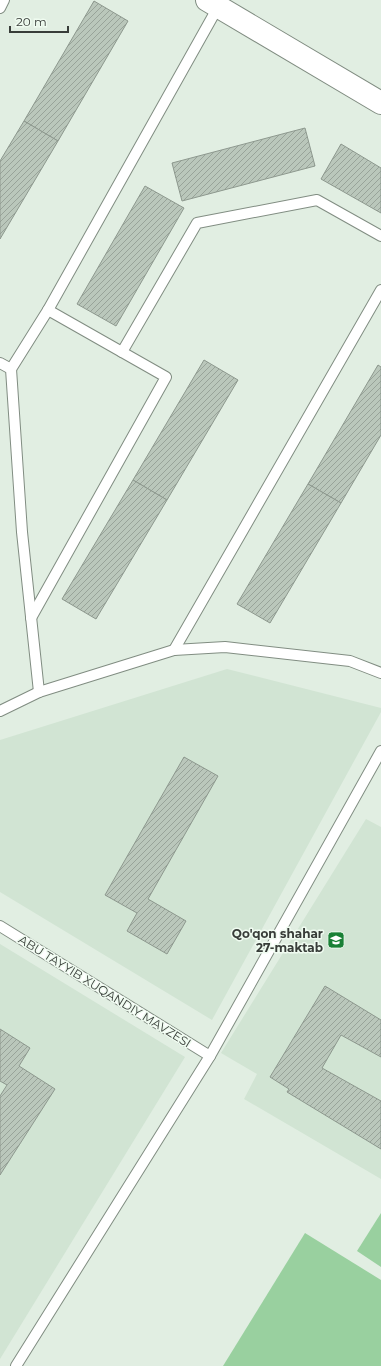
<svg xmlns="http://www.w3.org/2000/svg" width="381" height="1366" font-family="Montserrat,sans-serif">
  <defs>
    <pattern id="building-hatch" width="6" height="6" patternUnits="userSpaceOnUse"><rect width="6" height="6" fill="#bac7bb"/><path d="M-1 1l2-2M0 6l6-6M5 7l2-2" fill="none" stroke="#98a399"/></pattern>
  </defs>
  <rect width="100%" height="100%" fill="#e1eee2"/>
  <!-- built -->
  <g fill="#d1e4d3">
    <polygon points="227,669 381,708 381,712 212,1020 0,892 0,740"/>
    <polygon points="366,819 381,827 381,1179 244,1099 257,1074 221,1053"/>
    <polygon points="0,944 185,1057 0,1359"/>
  </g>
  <!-- park -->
  <g fill="#99d09f">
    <polygon points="381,1213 381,1267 357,1251"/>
    <polygon points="305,1233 381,1280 381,1366 223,1366"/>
  </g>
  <!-- building -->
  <g fill="url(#building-hatch)" stroke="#8d988e">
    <polygon points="94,1 128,21 58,141 24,121"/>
    <polygon points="24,121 58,141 0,239 0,161"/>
    <polygon points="305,128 315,166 182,201 172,163"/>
    <polygon points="341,144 381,168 381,213 321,179"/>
    <polygon points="145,186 184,208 116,326 77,304"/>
    <polygon points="204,360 238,380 167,500 133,480"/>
    <polygon points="378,365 381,367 381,435 341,503 308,484"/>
    <polygon points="133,480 167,500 96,619 62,599"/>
    <polygon points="308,484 341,503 270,623 237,604"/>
    <polygon points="184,757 218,776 148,899 186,921 167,954 127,931 137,913 105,895"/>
    <polygon points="325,986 381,1020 381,1057 341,1035 322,1068 381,1101 381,1149 287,1092 289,1089 270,1077"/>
    <polygon points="0,1029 30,1048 19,1066 55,1089 0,1175 0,1096 7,1085 0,1081"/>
  </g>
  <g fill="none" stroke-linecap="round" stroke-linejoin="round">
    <!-- service casing -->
    <g stroke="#818d82" stroke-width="12">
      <g id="service">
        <polyline points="0,8 4,0"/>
        <polyline points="122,352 197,223 317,200 381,236"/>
        <polyline points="0,363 11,369 22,532 39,692"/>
        <polyline points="11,369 48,310 218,7"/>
        <polyline points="31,618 166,377 48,310"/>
        <polyline points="174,650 381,290"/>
        <polyline points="0,711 39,692 174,650 225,647 350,661 381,673"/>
        <polyline points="0,926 210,1056"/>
        <polyline points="16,1366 210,1056 381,751"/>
      </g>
    </g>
    <!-- tertiary casing -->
    <g stroke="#818d82" stroke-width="24">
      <polyline id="tertiary" points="207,0 381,103"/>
    </g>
    <!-- service -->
    <use href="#service" stroke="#fff" stroke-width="10"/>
    <!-- tertiary -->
    <use href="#tertiary" stroke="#fff" stroke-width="22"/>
  </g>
  <!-- icons -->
  <defs>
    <g id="school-square" transform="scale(0.9)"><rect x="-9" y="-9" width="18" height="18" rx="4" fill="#198035" stroke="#effbf0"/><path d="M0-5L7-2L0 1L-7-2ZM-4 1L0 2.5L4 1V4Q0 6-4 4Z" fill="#fff"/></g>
  </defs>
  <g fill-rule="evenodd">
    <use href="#school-square" x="336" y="940"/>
  </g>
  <g text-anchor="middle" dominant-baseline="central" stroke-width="3" stroke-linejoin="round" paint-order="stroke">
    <!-- poi labels -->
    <g font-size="12" font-weight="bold" fill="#383d39" stroke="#effbf0" text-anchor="end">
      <text x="323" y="933">Qo'qon shahar<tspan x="323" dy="14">27-maktab</tspan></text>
    </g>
    <!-- street labels -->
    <g font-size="12" fill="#383d39" stroke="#effbf0">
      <text transform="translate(105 991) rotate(32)">ABU TAYYIB XUQANDIY MAVZESI</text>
    </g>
  </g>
  <!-- scale -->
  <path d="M10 26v6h58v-6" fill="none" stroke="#383d39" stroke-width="2"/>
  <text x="16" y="26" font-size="12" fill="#383d39" stroke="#effbf0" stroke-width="3" paint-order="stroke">20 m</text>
</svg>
